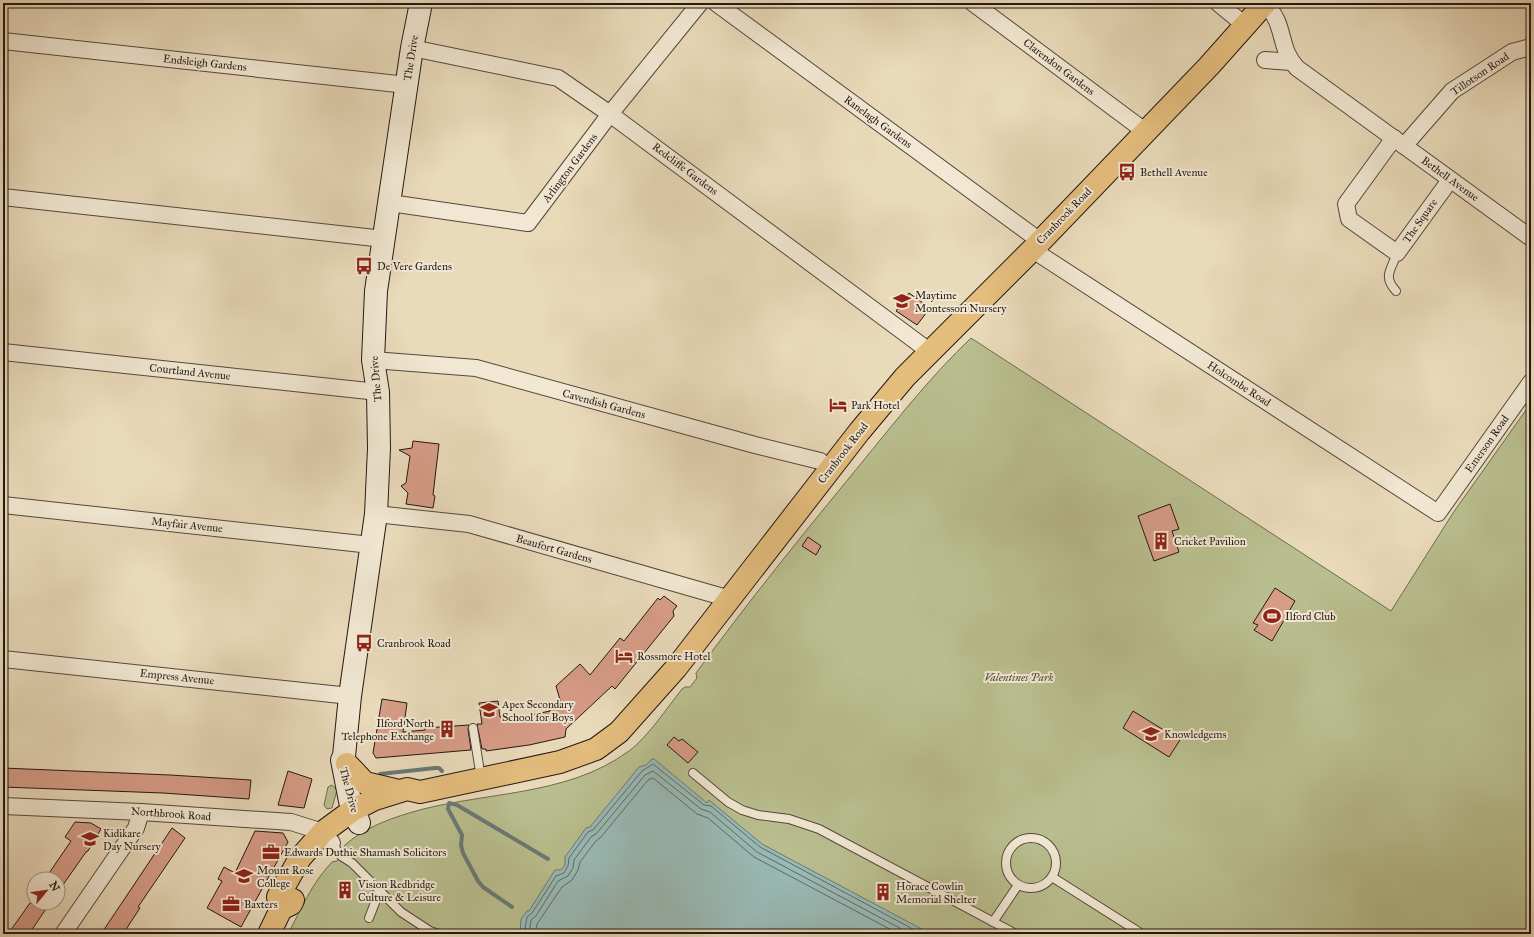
<svg xmlns="http://www.w3.org/2000/svg" width="1534" height="937" font-family="'IM FELL Great Primer',serif">
  <rect width="100%" height="100%" fill="#e9daba"/>
  <filter id="stains"><feTurbulence type="fractalNoise" baseFrequency=".005" numOctaves="4"/><feColorMatrix values="0 0 0 0 .2 0 0 0 0 .09 0 0 0 0 .02 0 0 0 .5 -.17"/></filter>
  <radialGradient id="worn" r=".72"><stop offset=".6" stop-color="#630" stop-opacity="0"/><stop offset="1" stop-color="#630" stop-opacity=".3"/></radialGradient>
  <!-- green -->
  <g fill="#b9be8e" stroke="#6e6b50">
    <path d="M971,338L1391,611L1453,513L1531,403V934H288C301,909 312,883 332,862L337,861L344,853L343,849L345,845C363,829 386,820 409,813C481,791 565,798 629,751C647,738 667,708 682,689L685,687H690L697,678L696,673C748,602 803,534 859,466C895,422 930,377 971,338Z"/>
    <polygon points="332,785 337,790 332,808 327,809 324,805 328,787"/>
  </g>
  <!-- water -->
  <polygon fill="#99bab6" stroke="#6a7975" points="652,759 654,759 707,803 709,800 762,844 931,934 520,934 521,919 527,911 529,911 555,870 561,870 565,865 565,857 586,828 590,827 639,767 646,765"/>
  <g fill="none" stroke-linecap="round" stroke-linejoin="round">
    <!-- shore -->
    <g stroke="#5e6964" stroke-width="1">
      <polyline points="524,934 527,917 532,913 556,876 564,873 568,866 569,858 588,832 593,830 642,771 653,764 704,805 711,806 760,847 922,934"/>
      <polyline points="529,934 531,920 536,916 558,881 568,876 573,868 574,860 591,837 597,833 645,775 653,771 701,809 710,812 757,852 911,934"/>
      <polyline points="535,934 537,924 562,887 572,880 578,870 580,862 595,842 601,837 648,780 653,778 697,814 708,818 754,857 899,934"/>
    </g>
    <!-- stream -->
    <g stroke="#6a7975" stroke-width="4">
      <polyline points="380,774 435,768 439,768 442,771"/>
      <polyline points="512,907 483,887 478,881 463,853 461,845 462,835 448,809 449,803 457,805 548,859"/>
    </g>
  </g>
  <!-- building -->
  <g fill="#d79c87" stroke="#231813">
    <polygon points="909,293 930,308 917,325 896,311"/>
    <polygon points="413,441 439,444 433,495 435,496 433,508 406,504 408,493 401,486 406,483 410,456 399,450 412,448"/>
    <polygon points="1170,504 1179,529 1172,531 1179,552 1154,561 1138,516"/>
    <polygon points="808,537 821,546 816,555 802,546"/>
    <polygon points="1275,588 1295,601 1272,641 1254,630 1258,625 1253,623"/>
    <polygon points="664,596 677,606 673,611 674,616 615,689 612,686 566,729 565,737 529,745 486,751 486,749 482,749 477,724 482,724 479,703 498,701 500,717 509,716 512,719 550,711 548,705 561,703 556,686 580,664 590,675 620,638 624,641 658,598 660,600"/>
    <polygon points="382,699 407,703 403,732 425,730 425,728 469,725 468,729 471,750 376,758 373,753"/>
    <polygon points="1133,711 1180,740 1169,757 1123,728"/>
    <polygon points="674,737 679,741 682,739 698,752 688,763 667,745"/>
    <polygon points="3,768 170,775 251,780 249,799 163,793 3,787"/>
    <polygon points="288,771 312,779 304,808 278,805"/>
    <polygon points="75,822 91,823 101,829 88,851 86,852 58,892 58,879 45,879 71,841 65,837"/>
    <polygon points="172,828 185,838 138,907 140,908 123,934 101,934"/>
    <polygon points="255,831 283,833 288,842 241,927 207,908 222,881 218,879 224,867 235,873"/>
    <polygon points="30,903 50,903 29,934 8,934"/>
  </g>
  <g fill="none" stroke-linecap="round" stroke-linejoin="round">
    <!-- lane casing -->
    <g stroke="#54483d" stroke-width="10">
      <g id="lane">
        <path d="M1396,291C1382,276 1392,269 1397,253"/>
        <polyline points="473,728 481,778"/>
        <polyline points="693,773 728,802 742,810 758,815 789,819 819,829 1016,934"/>
        <circle cx="1031" cy="863" r="25"/>
        <polyline points="332,843 341,856 352,863 401,912 430,931 439,934"/>
        <polyline points="1052,877 1142,934"/>
        <polyline points="369,918 380,890"/>
        <polyline points="993,922 1018,885"/>
      </g>
    </g>
    <!-- street casing -->
    <g stroke="#54483d" stroke-width="18">
      <g id="street">
        <polyline points="716,3 1040,241"/>
        <polyline points="973,3 1146,132"/>
        <polyline points="1218,3 1246,26"/>
        <path d="M1264,3C1287,24 1277,47 1297,68L1531,238"/>
        <polyline points="3,41 407,85"/>
        <polyline points="412,48 558,78 610,114 929,351"/>
        <polyline points="1265,60 1292,62"/>
        <polyline points="1394,138 1346,204 1349,219 1397,253 1450,180"/>
        <polyline points="1404,146 1452,91 1512,52 1531,47"/>
        <polyline points="3,197 384,239"/>
        <polyline points="390,203 528,223 610,114 700,3"/>
        <polyline points="1034,248 1042,256 1438,513 1531,382"/>
        <polyline points="3,352 378,392"/>
        <polyline points="373,360 476,368 755,445 820,461 830,469"/>
        <polyline points="3,505 371,545"/>
        <polyline points="376,514 469,524 730,599"/>
        <polyline points="3,659 350,696"/>
        <polyline points="3,806 141,812 291,822 323,832 332,843"/>
        <polyline points="63,934 136,828 141,812"/>
      </g>
    </g>
    <!-- secondary casing -->
    <g stroke="#231813" stroke-width="24">
      <polyline id="secondary" points="359,823 350,801 342,760 344,756 350,696 376,514 379,448 378,392 373,360 376,291 412,48 421,3"/>
    </g>
    <!-- primary casing -->
    <g stroke="#231813" stroke-width="24">
      <g id="primary">
        <polyline points="347,764 365,783 399,791"/>
        <polyline points="281,909 278,897 300,858 323,832 353,810 375,799 407,789 420,792 560,762 596,749 619,732 676,668 859,432 905,377 1034,248 1209,66 1265,3"/>
        <polyline points="269,934 281,909 291,904 293,900"/>
      </g>
    </g>
    <!-- lane -->
    <use href="#lane" stroke="#f1e7d2" stroke-width="8"/>
    <!-- street -->
    <use href="#street" stroke="#f1e7d2" stroke-width="16"/>
    <!-- secondary -->
    <use href="#secondary" stroke="#f1e7d2" stroke-width="22"/>
    <!-- primary -->
    <use href="#primary" stroke="#e4bd7d" stroke-width="22"/>
  </g>
  <!-- icons -->
  <defs>
    <g id="bus-bare" transform="scale(1.38)"><path d="M-5-6H5V4H4V6H2V4H-2V6H-4V4H-5ZM-3.5-4V0h7V-4ZM-3.5 1.2v1.5H-2V1.2ZM2 1.2v1.5H3.5V1.2Z" fill="#8f2418" stroke="#f1e7d2" stroke-width="2.5" paint-order="stroke"/></g>
    <g id="school-bare" transform="scale(1.38)"><path d="M0-5L7-2L0 1L-7-2ZM-4 1L0 2.5L4 1V4Q0 6-4 4Z" fill="#8f2418" stroke="#f1e7d2" stroke-width="2.5" paint-order="stroke"/></g>
    <g id="hotel-bare" transform="scale(1.38)"><path d="M-6-4.5h1.5V1H6V5H4.5V3h-9V5H-6ZM-4 0a1.8 1.8 0 1 1 3.6 0ZM.5 0V-2.5h3Q6-2.5 6 0Z" fill="#8f2418" stroke="#f1e7d2" stroke-width="2.5" paint-order="stroke"/></g>
    <g id="building-bare" transform="scale(1.38)"><path d="M-4-6H4V6H1V3H-1V6H-4ZM-2.5-4.3h1.7v1.8h-1.7ZM.8-4.3h1.7v1.8H.8ZM-2.5-1h1.7V.8h-1.7ZM.8-1h1.7V.8H.8Z" fill="#8f2418" stroke="#f1e7d2" stroke-width="2.5" paint-order="stroke"/></g>
    <g id="stadium-bare" transform="scale(1.38)"><path d="M0-5a6.5 5 0 1 0 0 10a6.5 5 0 1 0 0-10ZM-3.5-1.8h7v3.6h-7Z" fill="#8f2418" stroke="#f1e7d2" stroke-width="2.5" paint-order="stroke"/></g>
    <g id="office-bare" transform="scale(1.38)"><path d="M-6-3h4V-5.5h4V-3h4V5H-6ZM-1-4.5V-3h2v-1.5ZM-6 0V1H6V0Z" fill="#8f2418" stroke="#f1e7d2" stroke-width="2.5" paint-order="stroke"/></g>
    <g id="university-bare" transform="scale(1.38)"><path d="M0-5L7-2L0 1L-7-2ZM-4 1L0 2.5L4 1V4Q0 6-4 4Z" fill="#8f2418" stroke="#f1e7d2" stroke-width="2.5" paint-order="stroke"/></g>
  </defs>
  <g fill-rule="evenodd">
    <use href="#bus-bare" x="1127" y="172"/>
    <use href="#bus-bare" x="364" y="266"/>
    <use href="#school-bare" x="902" y="301"/>
    <use href="#hotel-bare" x="838" y="405"/>
    <use href="#building-bare" x="1161" y="541"/>
    <use href="#stadium-bare" x="1272" y="616"/>
    <use href="#bus-bare" x="364" y="643"/>
    <use href="#hotel-bare" x="624" y="656"/>
    <use href="#school-bare" x="489" y="710"/>
    <use href="#building-bare" x="447" y="729"/>
    <use href="#school-bare" x="1151" y="734"/>
    <use href="#school-bare" x="90" y="839"/>
    <use href="#office-bare" x="271" y="852"/>
    <use href="#university-bare" x="244" y="876"/>
    <use href="#building-bare" x="345" y="890"/>
    <use href="#building-bare" x="883" y="892"/>
    <use href="#office-bare" x="231" y="904"/>
  </g>
  <g text-anchor="middle" dominant-baseline="central" stroke-width="4" stroke-linejoin="round" paint-order="stroke">
    <!-- street labels -->
    <g font-size="11" fill="#231813" stroke="#f1e7d2">
      <text transform="translate(411 58) rotate(-81)">The Drive</text>
      <text transform="translate(205 63) rotate(6)">Endsleigh Gardens</text>
      <text transform="translate(1059 67) rotate(37)">Clarendon Gardens</text>
      <text transform="translate(1480 74) rotate(-34)">Tillotson Road</text>
      <text transform="translate(878 122) rotate(36)">Ranelagh Gardens</text>
      <text transform="translate(570 168) rotate(-53)">Arlington Gardens</text>
      <text transform="translate(685 169) rotate(37)">Redcliffe Gardens</text>
      <text transform="translate(1450 179) rotate(36)">Bethell Avenue</text>
      <text transform="translate(1064 216) rotate(-46)">Cranbrook Road</text>
      <text transform="translate(1420 221) rotate(-55)">The Square</text>
      <text transform="translate(190 372) rotate(6)">Courtland Avenue</text>
      <text transform="translate(376 379) rotate(-95)">The Drive</text>
      <text transform="translate(1239 384) rotate(33)">Holcombe Road</text>
      <text transform="translate(604 404) rotate(15)">Cavendish Gardens</text>
      <text transform="translate(1487 444) rotate(-55)">Emerson Road</text>
      <text transform="translate(843 453) rotate(-52)">Cranbrook Road</text>
      <text transform="translate(187 525) rotate(6)">Mayfair Avenue</text>
      <text transform="translate(554 549) rotate(16)">Beaufort Gardens</text>
      <text transform="translate(177 677) rotate(6)">Empress Avenue</text>
      <text transform="translate(349 790) rotate(75)">The Drive</text>
      <text transform="translate(171 814) rotate(4)">Northbrook Road</text>
    </g>
    <!-- poi labels -->
    <g font-size="11" fill="#231813" stroke="#f1e7d2" text-anchor="start">
      <text x="1140" y="172">Bethell Avenue</text>
      <text x="377" y="266">De Vere Gardens</text>
      <text x="915" y="295">Maytime<tspan x="915" dy="13">Montessori Nursery</tspan></text>
      <text x="851" y="405">Park Hotel</text>
      <text x="1174" y="541">Cricket Pavilion</text>
      <text x="1285" y="616">Ilford Club</text>
      <text x="377" y="643">Cranbrook Road</text>
      <text x="637" y="656">Rossmore Hotel</text>
      <text x="502" y="704">Apex Secondary<tspan x="502" dy="13">School for Boys</tspan></text>
      <text x="434" y="723" text-anchor="end">Ilford North<tspan x="434" dy="13">Telephone Exchange</tspan></text>
      <text x="1164" y="734">Knowledgems</text>
      <text x="103" y="833">Kidikare<tspan x="103" dy="13">Day Nursery</tspan></text>
      <text x="284" y="852">Edwards Duthie Shamash Solicitors</text>
      <text x="257" y="870">Mount Rose<tspan x="257" dy="13">College</tspan></text>
      <text x="358" y="884">Vision Redbridge<tspan x="358" dy="13">Culture &amp; Leisure</tspan></text>
      <text x="896" y="886">Horace Cowlin<tspan x="896" dy="13">Memorial Shelter</tspan></text>
      <text x="244" y="904">Baxters</text>
    </g>
    <!-- park labels -->
    <g font-size="11" font-style="italic" fill="#504a38" stroke="#f1e7d2">
      <text x="1019" y="677">Valentines Park</text>
    </g>
  </g>
  <!-- margin -->
  <rect width="1534" height="937" fill="none" stroke="#e9daba" stroke-width="16"/>
  <rect x="4" y="4" width="1526" height="929" fill="none" stroke="#231813" stroke-width="2"/>
  <rect x="8" y="8" width="1518" height="921" fill="none" stroke="#231813"/>
  <!-- north arrow -->
  <g transform="translate(46 891) rotate(61)"><circle r="19" fill="#f1e7d2" stroke="#9f9486"/>
  <path d="M0-3L7 15L0 10L-7 15Z" fill="#8f2418"/>
  <text y="-6" font-size="11" font-weight="bold" text-anchor="middle" fill="#231813">N</text>
  </g>
  <rect width="100%" height="100%" filter="url(#stains)"/>
  <rect width="100%" height="100%" fill="url(#worn)"/>
</svg>
